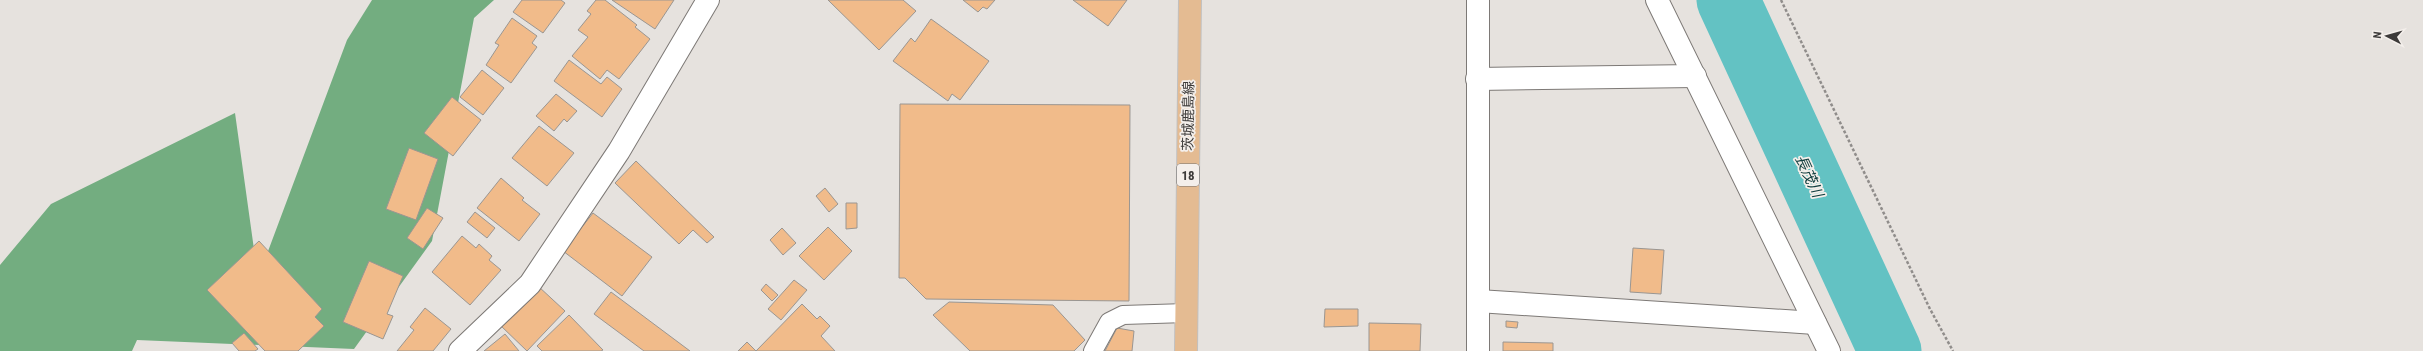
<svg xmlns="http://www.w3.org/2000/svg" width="2423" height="351" font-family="'Roboto Condensed','Noto Sans JP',sans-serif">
  <rect width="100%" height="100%" fill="#e6e2de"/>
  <!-- forest -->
  <polygon fill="#73ad80" points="372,0 494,0 474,18 432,241 354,349 137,340 132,351 0,351 0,265 51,204 235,113 258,278 347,40"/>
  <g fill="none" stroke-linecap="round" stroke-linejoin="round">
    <!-- river -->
    <polyline stroke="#63c2c3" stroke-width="63" points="1728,0 1890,351"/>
  </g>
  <!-- building -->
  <g fill="#f1bb8a" stroke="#9a9692">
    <polygon points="522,0 561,0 565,3 543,33 513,12"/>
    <polygon points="596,0 605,0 637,25 635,27 650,39 619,79 607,70 600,79 572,56 588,37 578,30 591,14 587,11"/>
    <polygon points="612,0 674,0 655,29"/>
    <polygon points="828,0 903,0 916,11 879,50"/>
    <polygon points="963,0 995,0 987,9 983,7 978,12"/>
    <polygon points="1073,0 1127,0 1108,26"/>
    <polygon points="512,18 537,36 532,43 537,47 511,83 486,65 499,45 495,43"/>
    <polygon points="931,19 989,61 960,100 952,94 948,101 893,61 911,38 915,42"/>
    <polygon points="569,60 601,84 607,77 622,89 602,117 554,81"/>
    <polygon points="482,70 504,88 483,115 460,97"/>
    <polygon points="556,94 577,111 567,122 564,119 554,131 536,116"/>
    <polygon points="452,97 481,120 453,156 424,133"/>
    <polygon points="900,104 1130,105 1129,301 926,299 905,278 899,278"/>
    <polygon points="539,126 574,153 547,186 512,158"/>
    <polygon points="409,148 438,159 416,220 386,209"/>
    <polygon points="636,161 714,237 707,243 693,230 679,244 615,183"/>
    <polygon points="501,178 524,198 522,200 540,214 519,241 477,208"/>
    <polygon points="825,188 838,204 829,212 816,196"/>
    <polygon points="846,203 857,203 857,228 846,229"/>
    <polygon points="427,208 443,218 423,249 407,238"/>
    <polygon points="475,212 495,228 487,238 467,222"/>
    <polygon points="593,213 652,257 622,296 563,251"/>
    <polygon points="828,227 852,251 824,280 799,256"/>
    <polygon points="782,228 796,243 783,255 770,240"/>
    <polygon points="462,236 476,248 479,244 492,256 489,260 501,270 470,305 432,272"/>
    <polygon points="259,241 322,309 315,317 324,326 298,351 265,351 207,290"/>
    <polygon points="1633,248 1664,250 1661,294 1630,292"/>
    <polygon points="369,261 403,276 387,314 393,316 383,339 343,322"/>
    <polygon points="794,280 807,290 781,320 768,309"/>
    <polygon points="766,284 778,295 772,301 761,290"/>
    <polygon points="538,286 565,311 527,351 500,325"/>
    <polygon points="611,292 690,351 644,351 594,314"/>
    <polygon points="949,302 1053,305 1085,340 1074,351 970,351 933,315"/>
    <polygon points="802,304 817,319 820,316 830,326 821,336 835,351 756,351"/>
    <polygon points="425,308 451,329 433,351 397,351 414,330 410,327"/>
    <polygon points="1325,309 1358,309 1358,326 1324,327"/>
    <polygon points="569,315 603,350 601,351 542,351 537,346"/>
    <polygon points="1506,321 1518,322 1517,328 1506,327"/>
    <polygon points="1369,323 1421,324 1420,351 1369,351"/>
    <polygon points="1117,328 1134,331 1132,351 1105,351"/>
    <polygon points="244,333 258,349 255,351 239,351 232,343"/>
    <polygon points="505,334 519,351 484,351"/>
    <polygon points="747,342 756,351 738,351"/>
    <polygon points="1503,342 1553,343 1553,351 1503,351"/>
  </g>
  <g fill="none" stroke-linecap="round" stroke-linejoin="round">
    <!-- service casing -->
    <g stroke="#7d7976" stroke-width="20">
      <polyline id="service" points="1093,351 1109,322 1123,315 1186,313"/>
    </g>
    <!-- minor casing -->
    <g stroke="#7d7976" stroke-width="24">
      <g id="minor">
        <polyline points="1657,0 1829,351"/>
        <polyline points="1477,79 1695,76"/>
        <polyline points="1478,301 1815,323"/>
        <polyline points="460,351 530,284 619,151 708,0"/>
        <polyline points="1478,351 1478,0"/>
      </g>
    </g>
    <!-- primary casing -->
    <g stroke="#c1c0c0" stroke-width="24">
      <polyline id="primary" points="1186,351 1190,0"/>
    </g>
    <!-- path -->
    <polyline stroke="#908d8b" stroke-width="2.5" stroke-dasharray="3 2" stroke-linecap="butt" points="1781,0 1930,309 1953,351"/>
    <!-- service -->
    <use href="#service" stroke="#fff" stroke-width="18"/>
    <!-- minor -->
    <use href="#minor" stroke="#fff" stroke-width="22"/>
    <!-- primary -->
    <use href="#primary" stroke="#e4bb92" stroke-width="22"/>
  </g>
  <g text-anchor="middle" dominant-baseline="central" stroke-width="3.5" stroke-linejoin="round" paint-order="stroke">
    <!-- shield labels -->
    <rect fill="#f4efeb" stroke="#73706e" stroke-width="1" x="1177" y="164" width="22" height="22" rx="3"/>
    <g font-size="13" font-weight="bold" fill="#3c3a39">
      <text x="1188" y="175">18</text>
    </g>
    <!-- street labels -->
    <g font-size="14" fill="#3c3a39" stroke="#f4efeb">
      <text transform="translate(1188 116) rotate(-89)">茨城鹿島線</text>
    </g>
    <!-- water labels -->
    <g font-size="15" font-style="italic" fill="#134041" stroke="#f4efeb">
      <text transform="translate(1809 176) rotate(65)">長茂川</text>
    </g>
  </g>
  <!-- north arrow -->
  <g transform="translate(2387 36) rotate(276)" stroke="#f4efeb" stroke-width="3" paint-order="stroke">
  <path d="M0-3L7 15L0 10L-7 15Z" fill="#3c3a39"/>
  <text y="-6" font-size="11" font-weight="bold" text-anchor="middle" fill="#3c3a39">N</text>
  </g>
</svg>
